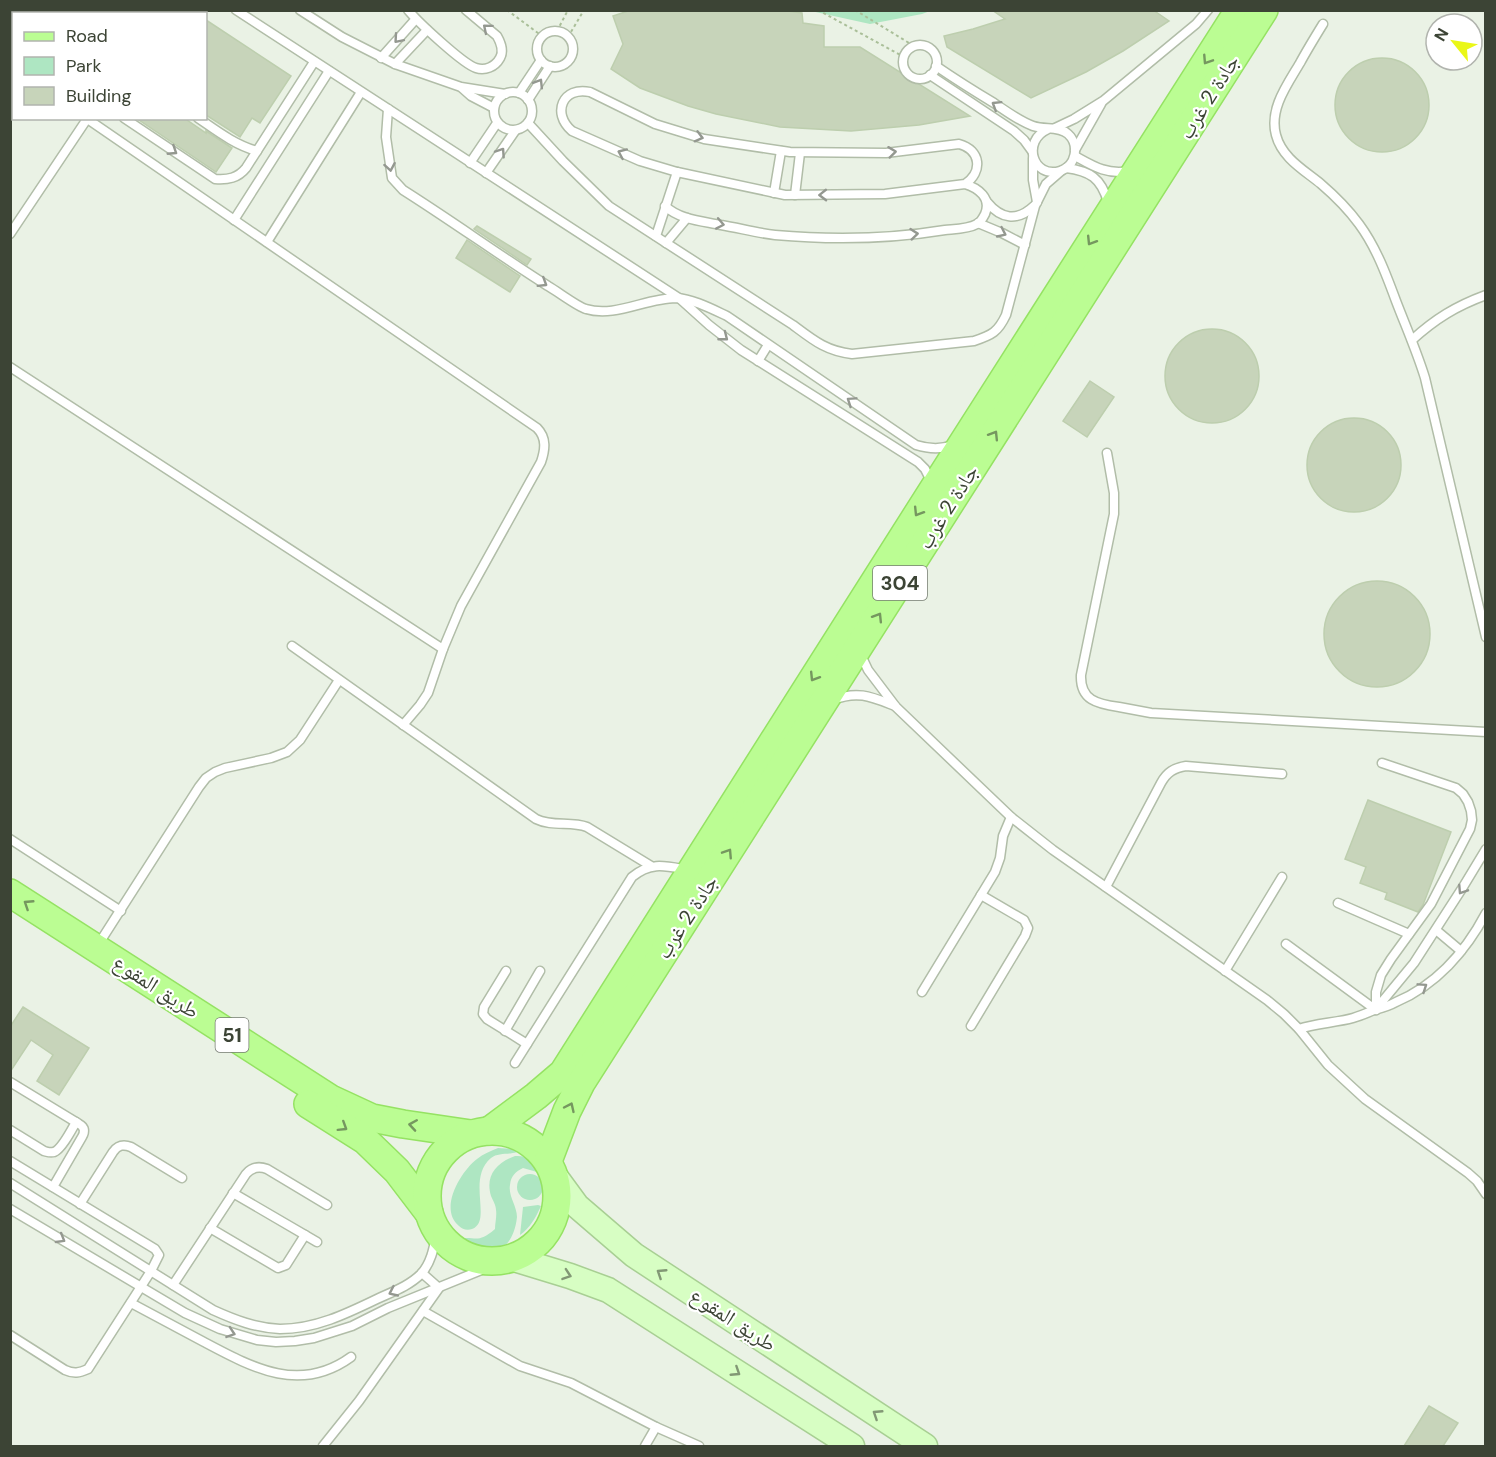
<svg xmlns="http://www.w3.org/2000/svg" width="1496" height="1457" font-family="'DM Sans','Noto Naskh Arabic',sans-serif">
  <rect width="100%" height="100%" fill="#eaf2e5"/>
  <!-- green -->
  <g fill="#aee6c2">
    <polygon points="811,11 930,10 930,11 922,14 870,24"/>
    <path d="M498,1148L515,1149L517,1152C509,1155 498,1152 491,1158C466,1179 493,1221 472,1229C467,1231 462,1229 459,1226C438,1209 461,1171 477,1159C483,1154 491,1151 498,1148Z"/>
    <path d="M515,1156C532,1156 535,1159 544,1174L523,1168C515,1172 511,1176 510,1185C508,1196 517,1206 517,1217C513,1255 485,1261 458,1239C475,1235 477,1245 495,1229C495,1223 497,1216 496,1210C496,1205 493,1201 491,1196C485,1176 496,1163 515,1156Z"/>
    <circle cx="530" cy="1187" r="13"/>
    <path d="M538,1205L541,1206C536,1217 530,1228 520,1235L523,1207Z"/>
  </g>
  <!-- building -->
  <g fill="#c7d4ba" stroke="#bdceae" stroke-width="1.5">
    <polygon points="631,10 781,10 802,13 803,23 824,26 824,47 860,47 970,116 919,125 851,131 780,127 716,114 688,106 640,88 611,69 623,44 613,16"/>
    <polygon points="992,10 1153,10 1169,21 1123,51 1086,72 1031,98 947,47 944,36 973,29 1005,19"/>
    <polygon points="206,20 291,76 260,123 252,118 240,137 206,115"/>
    <circle cx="1382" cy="105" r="47"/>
    <polygon points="136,118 184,118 206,133 206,131 232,148 216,172"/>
    <polygon points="477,226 531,259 527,265 474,229"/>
    <polygon points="467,240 520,276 510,292 456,258"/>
    <circle cx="1212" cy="376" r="47"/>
    <polygon points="1090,381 1114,397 1087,437 1063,421"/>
    <circle cx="1354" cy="465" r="47"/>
    <circle cx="1377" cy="634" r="53"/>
    <polygon points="1368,800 1451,832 1423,905 1418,912 1385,899 1387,893 1360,883 1366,867 1345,859"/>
    <polygon points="23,1007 89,1048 59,1095 37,1081 53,1055 31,1040 10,1072 10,1027"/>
    <polygon points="1429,1406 1458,1423 1443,1446 1404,1446"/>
  </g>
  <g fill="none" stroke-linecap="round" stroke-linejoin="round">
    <!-- lane casing -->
    <g stroke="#b1bda8" stroke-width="11">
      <g id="lane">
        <polyline points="32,10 37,14"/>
        <polyline points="236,10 679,298 709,325 741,350 918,462 925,469 931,481"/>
        <polyline points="300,10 342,37 395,64 461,87 505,94"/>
        <path d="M408,10C418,22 463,64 476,68C485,71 495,67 500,58C504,51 501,43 497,36L466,10"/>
        <path d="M1323,24C1315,37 1307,50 1300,63C1287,85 1269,109 1276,135C1282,158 1304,170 1321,184C1335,196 1348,209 1359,224C1376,247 1386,274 1396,301C1406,327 1417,352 1425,378L1486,637"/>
        <circle cx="555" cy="49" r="18"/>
        <polyline points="10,44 14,46"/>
        <circle cx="920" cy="62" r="17"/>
        <polyline points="381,58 415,20"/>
        <polyline points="395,64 427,30"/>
        <path d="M936,66C955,79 974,91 994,103C1006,111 1019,121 1033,126C1045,130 1059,126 1068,134C1080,145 1076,166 1060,171C1033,179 1021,141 1048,129"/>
        <polyline points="10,69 14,71"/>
        <polyline points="930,75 1014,131 1024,140 1032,151"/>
        <polyline points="462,88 471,96 494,108"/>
        <circle cx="513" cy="111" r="19"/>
        <polyline points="519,93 541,60"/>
        <polyline points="528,100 550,66"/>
        <path d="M388,109L386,137L392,178L403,190C452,221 499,255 548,286C557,291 578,307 586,309C615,318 646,298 676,298C693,299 712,309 727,316L916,445C929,449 940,450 953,445"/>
        <path d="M86,118L537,428C547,438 545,450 541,462L461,606L443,649L428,693L420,705L403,725"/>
        <path d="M124,118L215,179C228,180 238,178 246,168L314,62"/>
        <path d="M198,118C217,131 235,145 257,151"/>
        <path d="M528,123L563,161L609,206L793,325C813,340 826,351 852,354L974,341C992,335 998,332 1006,315L1035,206L1046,184L1061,171"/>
        <polyline points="1055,128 1074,119 1103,101 1196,24 1208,10"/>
        <polyline points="1075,150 1101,104"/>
        <path d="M1075,156C1093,166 1107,175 1129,171"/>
        <polyline points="1033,158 1033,180 1037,202"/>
        <polyline points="470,163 497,123"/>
        <path d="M1066,168C1090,171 1101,178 1108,202"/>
        <polyline points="486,173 515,131"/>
        <polyline points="774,193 781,151"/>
        <polyline points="795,195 800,153"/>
        <path d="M987,202C1001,219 1017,222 1034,206"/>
        <path d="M665,206C680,220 702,221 721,225C739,228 757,233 775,235C831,240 890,239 945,230C954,229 968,229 977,224C981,222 983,218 985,214C992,198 978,188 965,184L885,194L785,195L677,172L640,161L572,131C551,113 563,86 590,92L655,124L704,139L790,152L886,153L959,144C981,150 983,172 965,184"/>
        <polyline points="234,220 329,71"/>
        <polyline points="978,223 1002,233 1025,245"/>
        <polyline points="10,234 87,119"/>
        <polyline points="656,236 677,172"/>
        <polyline points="267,242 361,92"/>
        <polyline points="666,243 687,218"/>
        <path d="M1412,340C1435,319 1456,306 1486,295"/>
        <polyline points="758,361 768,345"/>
        <polyline points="10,367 443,649"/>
        <path d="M1107,453L1114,493V514L1081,675C1080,700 1097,704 1119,707C1130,709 1140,711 1151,713L1486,732"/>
        <path d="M292,646L536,819C552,827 571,821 587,827L651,866"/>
        <polyline points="860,653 868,670 896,707 1011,817 1053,850 1267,1000 1284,1014 1299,1029 1328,1065 1365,1099 1468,1173 1477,1181 1486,1194"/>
        <path d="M833,700C858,690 872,697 895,706"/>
        <polyline points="10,839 121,911"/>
        <path d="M1106,887L1161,783C1167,772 1174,768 1186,766L1282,774"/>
        <polyline points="1338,903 1409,934"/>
        <polyline points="1436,930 1461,951"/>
        <polyline points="1286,944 1376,1010"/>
        <polyline points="98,945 199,787 206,778 215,772 225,768 271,758 287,752 300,740 339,680"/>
        <polyline points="506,971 484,1007 483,1014 487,1019 527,1044"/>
        <polyline points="1225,971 1282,877"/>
        <polyline points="922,992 995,872 1000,858 1003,836 1011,817"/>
        <polyline points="1376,1009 1414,963 1463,887 1486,849"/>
        <polyline points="1376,1010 1376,992 1381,975 1391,959 1431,904 1470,829 1472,820 1471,811 1468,802 1463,794 1456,788 1382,763"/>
        <polyline points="971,1026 1025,936 1028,928 1024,920 981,895"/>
        <path d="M1299,1029C1316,1023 1335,1023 1353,1018C1360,1016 1367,1013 1374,1010C1382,1008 1389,1006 1396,1002C1436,985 1466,951 1486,913"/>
        <polyline points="505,1031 540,971"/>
        <path d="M515,1063L632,877C651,861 666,866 688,870"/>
        <path d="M10,1082L79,1124C85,1127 85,1132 82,1137L53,1187"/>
        <path d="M10,1130L44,1151C48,1152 50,1153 54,1152C62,1149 72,1129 76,1122"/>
        <path d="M10,1161L155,1249L159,1255L151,1271L88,1369C79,1373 74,1374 65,1370L10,1335"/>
        <path d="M10,1183L213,1310C235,1320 256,1328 280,1329C315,1329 346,1314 377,1299C392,1292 409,1286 421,1274C432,1262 434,1246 437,1231"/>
        <polyline points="233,1193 317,1242"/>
        <path d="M80,1204L113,1152C118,1145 123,1144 131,1147L182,1178"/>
        <polyline points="10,1209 185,1313 220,1329 257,1340 276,1342 295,1341 314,1338 352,1326 388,1308 506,1260"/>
        <polyline points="210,1228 278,1268 286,1265 305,1235"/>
        <path d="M173,1285L246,1174C252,1167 259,1166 267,1169L327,1205"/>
        <path d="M131,1303C155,1316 180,1329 204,1342C253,1368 300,1394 351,1357"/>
        <polyline points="423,1311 520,1366 571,1383 656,1427 699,1446"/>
        <polyline points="323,1446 359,1401 439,1288 422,1273"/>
        <polyline points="645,1446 656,1427"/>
      </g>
    </g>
    <!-- secondary casing -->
    <g stroke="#a8cf93" stroke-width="27">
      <g id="secondary">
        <polyline points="555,1176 577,1206 634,1255 925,1446"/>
        <polyline points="511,1258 570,1276 608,1290 852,1446"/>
      </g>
    </g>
    <!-- primary casing -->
    <g stroke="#95e263" stroke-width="30">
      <g id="primary">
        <polyline points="10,893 331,1099 372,1118 403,1124 471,1134"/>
        <polyline points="308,1104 365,1140 397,1171 429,1213"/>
        <polyline points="489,1131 536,1096 563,1073 934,488 1239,10"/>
        <circle cx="492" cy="1196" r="65"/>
        <polyline points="548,1161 567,1111 581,1083 1264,10"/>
      </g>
    </g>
    <!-- path -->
    <g stroke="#aabf99" stroke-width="2" stroke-dasharray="3 3" stroke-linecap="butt">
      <polyline points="507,10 542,36"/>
      <polyline points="818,10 904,57"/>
      <polyline points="855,10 914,46"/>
      <polyline points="557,31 568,10"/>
      <polyline points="568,37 584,10"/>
    </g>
    <!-- lane -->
    <use href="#lane" stroke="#fff" stroke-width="8"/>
    <!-- secondary -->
    <use href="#secondary" stroke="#d7fec3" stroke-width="24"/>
    <!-- primary -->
    <use href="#primary" stroke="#bbfd93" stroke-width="27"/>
  </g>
  <!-- one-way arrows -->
  <defs><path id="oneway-chevron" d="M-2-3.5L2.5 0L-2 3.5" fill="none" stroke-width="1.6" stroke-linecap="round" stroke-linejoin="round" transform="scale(1.5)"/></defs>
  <g stroke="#949890">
    <use href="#oneway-chevron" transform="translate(487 28) rotate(-140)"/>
    <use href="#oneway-chevron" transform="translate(398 39) rotate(131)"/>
    <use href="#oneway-chevron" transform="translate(539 83) rotate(-58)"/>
    <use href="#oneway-chevron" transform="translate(996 105) rotate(-148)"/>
    <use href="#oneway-chevron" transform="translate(699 137) rotate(15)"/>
    <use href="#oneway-chevron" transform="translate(173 151) rotate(33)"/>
    <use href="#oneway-chevron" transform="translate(501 152) rotate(-56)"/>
    <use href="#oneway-chevron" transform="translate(892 152) rotate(-7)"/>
    <use href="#oneway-chevron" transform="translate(622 153) rotate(-156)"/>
    <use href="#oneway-chevron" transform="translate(390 167) rotate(80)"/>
    <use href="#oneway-chevron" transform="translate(823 195) rotate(179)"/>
    <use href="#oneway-chevron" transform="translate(720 224) rotate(11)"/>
    <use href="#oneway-chevron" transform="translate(1002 233) rotate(25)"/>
    <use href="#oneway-chevron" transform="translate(914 234) rotate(-6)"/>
    <use href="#oneway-chevron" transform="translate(543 283) rotate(32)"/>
    <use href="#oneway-chevron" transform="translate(724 337) rotate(38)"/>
    <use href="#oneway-chevron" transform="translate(851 401) rotate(-146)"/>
    <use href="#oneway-chevron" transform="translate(1462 890) rotate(123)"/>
    <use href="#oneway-chevron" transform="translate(1423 987) rotate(-34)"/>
    <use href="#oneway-chevron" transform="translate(61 1239) rotate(31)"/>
    <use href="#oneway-chevron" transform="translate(393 1292) rotate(155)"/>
    <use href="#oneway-chevron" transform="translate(231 1333) rotate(19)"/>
  </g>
  <g stroke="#75975f">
    <use href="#oneway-chevron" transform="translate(1207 60) rotate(123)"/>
    <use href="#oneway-chevron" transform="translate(1091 241) rotate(122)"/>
    <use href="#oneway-chevron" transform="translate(994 435) rotate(-58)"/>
    <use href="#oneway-chevron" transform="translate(918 512) rotate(122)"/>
    <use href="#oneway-chevron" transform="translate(878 617) rotate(-58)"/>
    <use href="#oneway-chevron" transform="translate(814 677) rotate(122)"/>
    <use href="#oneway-chevron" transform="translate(728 853) rotate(-57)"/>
    <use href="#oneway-chevron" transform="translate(28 904) rotate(-147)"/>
    <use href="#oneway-chevron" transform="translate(570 1107) rotate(-65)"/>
    <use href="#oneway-chevron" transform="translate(413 1125) rotate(-171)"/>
    <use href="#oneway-chevron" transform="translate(343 1127) rotate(32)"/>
  </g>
  <g stroke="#829875">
    <use href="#oneway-chevron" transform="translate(661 1273) rotate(-147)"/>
    <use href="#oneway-chevron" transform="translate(567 1275) rotate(19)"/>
    <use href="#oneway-chevron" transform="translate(736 1372) rotate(33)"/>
    <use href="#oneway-chevron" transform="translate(877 1414) rotate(-147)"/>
  </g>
  <g text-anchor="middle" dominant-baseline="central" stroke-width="4.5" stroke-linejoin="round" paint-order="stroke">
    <!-- shield labels -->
    <g fill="#fff" stroke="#767c72" stroke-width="1.5">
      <rect x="873" y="566" width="54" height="34" rx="4.5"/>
      <rect x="215.5" y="1018" width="33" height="34" rx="4.5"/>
    </g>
    <g font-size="20" font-weight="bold" fill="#3c4435">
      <text x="900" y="583">304</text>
      <text x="232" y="1035">51</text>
    </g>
    <!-- street labels -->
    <g font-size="21" fill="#3c4435" stroke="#fff">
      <text transform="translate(1209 97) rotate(-58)">جادة 2 غرب</text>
      <text transform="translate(948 507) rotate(-58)">جادة 2 غرب</text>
      <text transform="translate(687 917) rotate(-57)">جادة 2 غرب</text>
      <text transform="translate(156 987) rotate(33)">طريق المقوع</text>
      <text transform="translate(733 1320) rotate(33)">طريق المقوع</text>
    </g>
  </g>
  <!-- border -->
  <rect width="1496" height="1457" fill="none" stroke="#3c4435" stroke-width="24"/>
  <!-- legend -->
  <rect x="12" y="12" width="195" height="108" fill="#ffffff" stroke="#b1b4ae" stroke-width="1.5"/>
  <rect x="24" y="32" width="30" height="9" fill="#bbfd93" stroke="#b1b4ae" stroke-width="1.5"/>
  <text x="66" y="42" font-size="18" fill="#3c4435">Road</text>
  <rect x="24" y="57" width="30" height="18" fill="#aee6c2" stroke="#b1b4ae" stroke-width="1.5"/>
  <text x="66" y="72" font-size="18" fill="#3c4435">Park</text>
  <rect x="24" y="87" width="30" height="18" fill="#c7d4ba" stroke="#b1b4ae" stroke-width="1.5"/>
  <text x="66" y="102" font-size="18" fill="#3c4435">Building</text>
  <!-- north arrow -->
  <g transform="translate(1454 42) rotate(300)"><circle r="28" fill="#ffffff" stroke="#b1b4ae" stroke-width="1.5"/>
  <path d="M0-4.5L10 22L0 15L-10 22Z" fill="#eaf717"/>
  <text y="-9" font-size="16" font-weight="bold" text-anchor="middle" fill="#3c4435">N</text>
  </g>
</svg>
